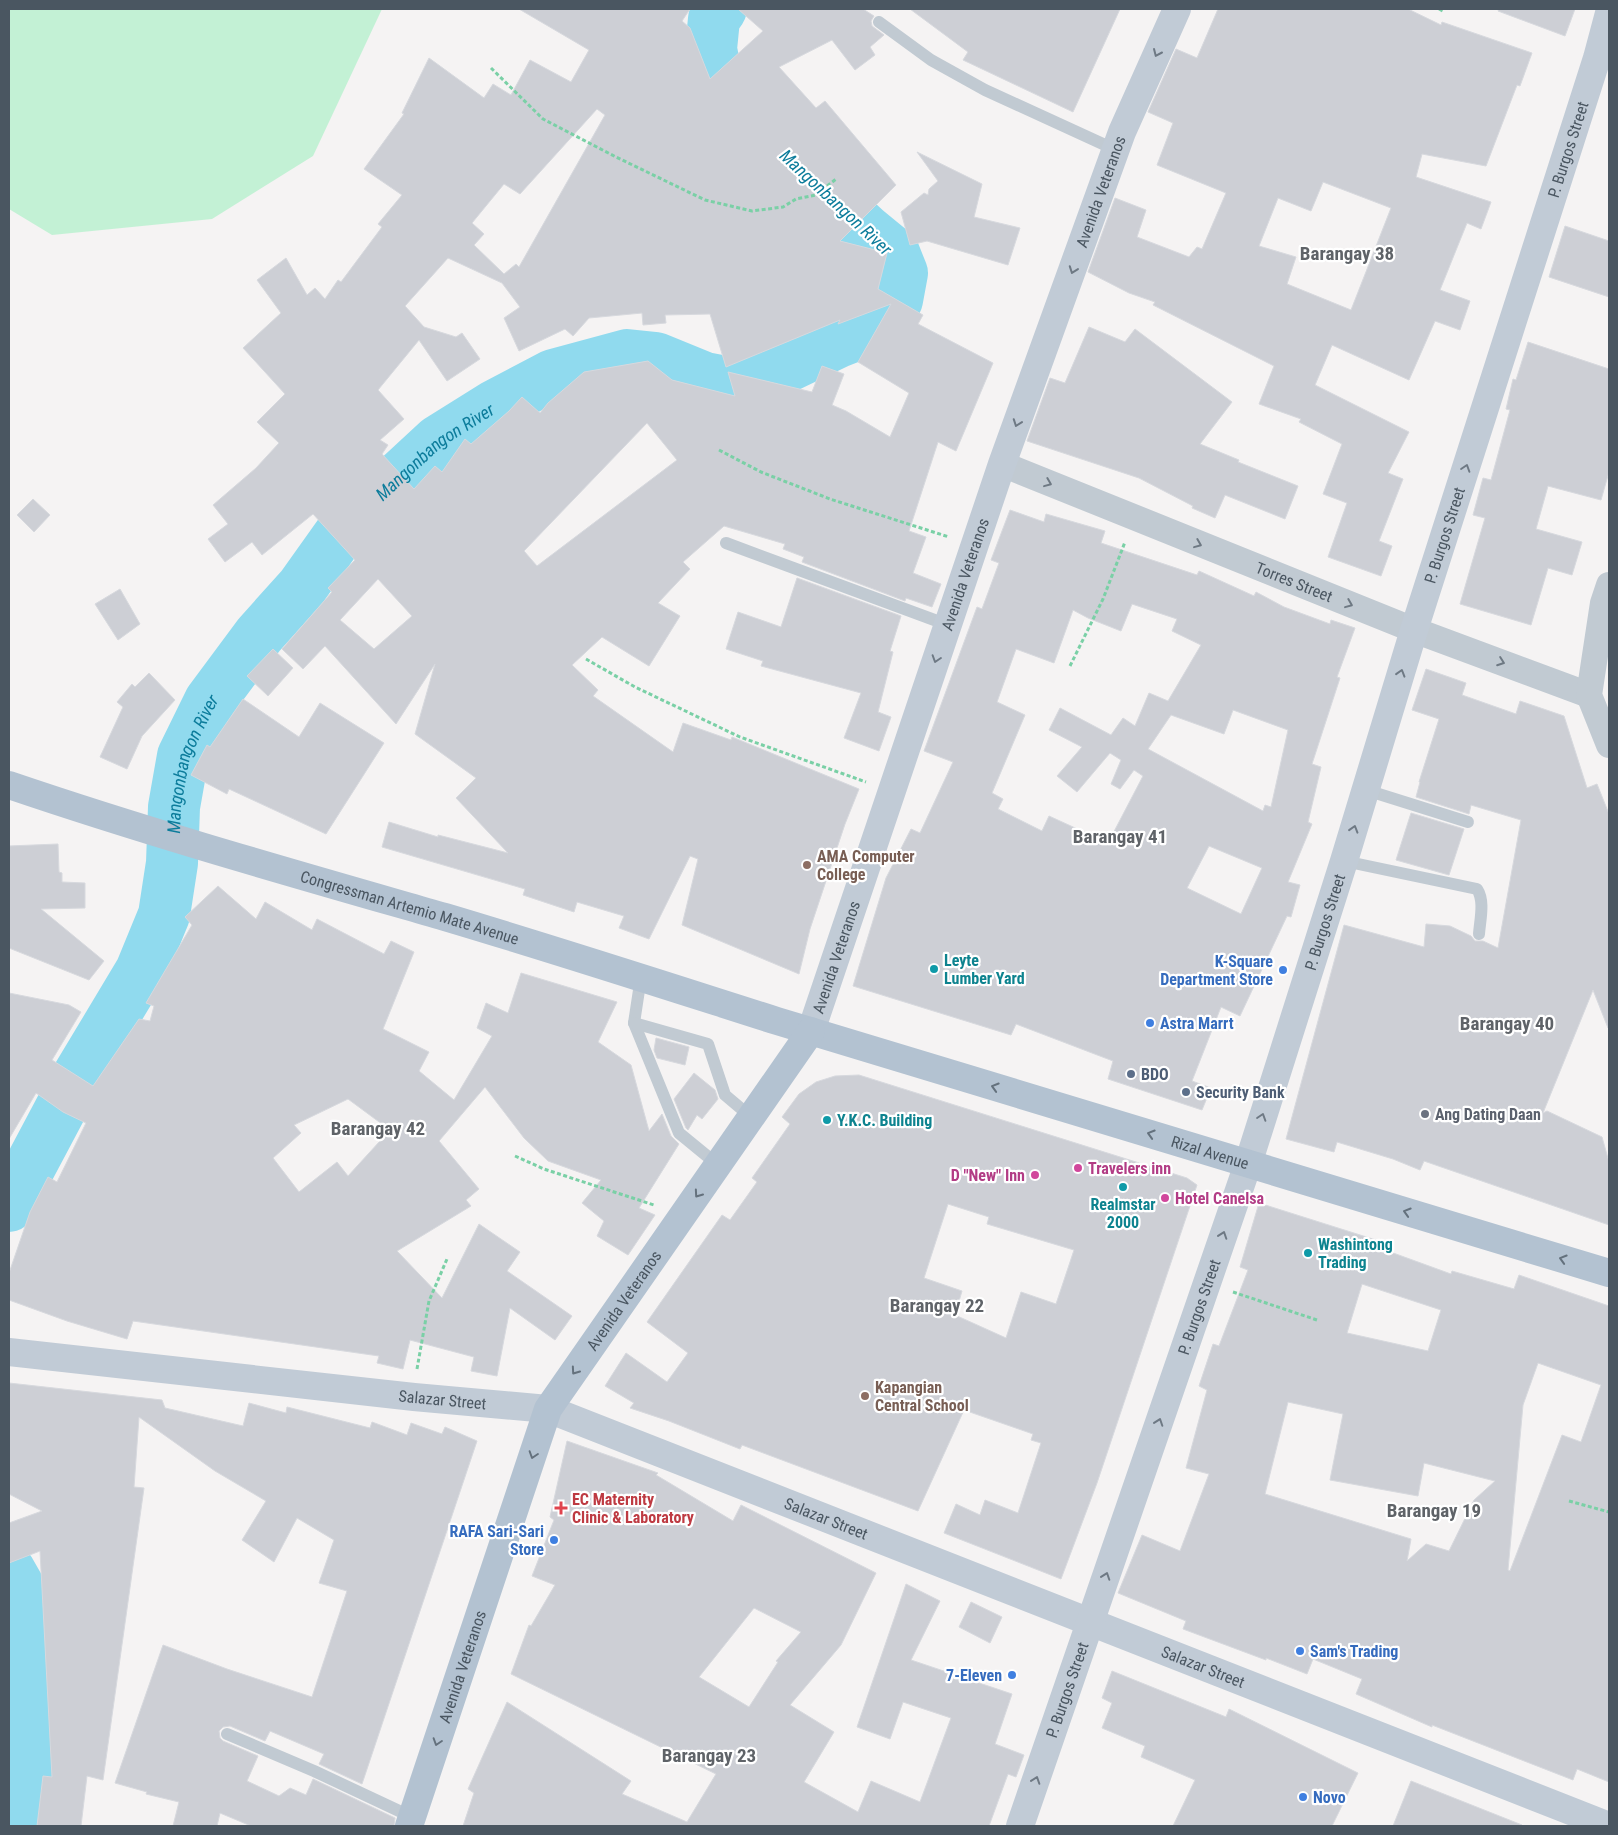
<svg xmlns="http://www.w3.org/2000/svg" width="1618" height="1835" font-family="'Roboto Condensed',sans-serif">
  <rect width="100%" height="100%" fill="#f5f3f3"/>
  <!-- green -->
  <polygon fill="#c3f1d5" points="9,9 382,9 313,156 212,219 52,235 9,209"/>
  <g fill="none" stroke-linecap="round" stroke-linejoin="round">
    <!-- river -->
    <g stroke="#90daee" stroke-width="52">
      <path id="s1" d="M9,1206L78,1076L141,971L164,915L172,863L174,807L183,756L210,701L259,635L302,587L344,528L438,441L494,406L553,375L627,355L656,358L705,378L736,384L788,366L838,342L884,324L897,300L902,273L894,253L866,230L748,121L719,77L714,64L711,49L714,19L721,9"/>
      <polyline points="9,1570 21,1591 28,1650 32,1741 21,1801 13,1815 9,1819"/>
    </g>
  </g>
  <!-- building -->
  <g fill="#cdcfd5" stroke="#d7d9de" fill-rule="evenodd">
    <path d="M519,9H690L682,21L690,28L710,79L763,31L738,9H863L874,16L871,21L872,26L884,35L870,47L875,55L855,70L832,40L779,67L816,108L825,101L896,185L840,241L887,253L878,289L923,315L918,324L993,363L956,451L938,442L909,531L926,537L913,573L941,584L932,607L906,598L905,601L802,562L804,557L783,549L785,544L724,526L683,562L690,569L658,603L680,616L649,666L602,637L572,665L598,690L593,696L673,752L683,723L731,740L732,737L859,789L845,824L810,929L799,974L682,925L698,859L690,856L649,939L619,928L624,916L577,902L574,912L523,895L525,889L382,847L389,822L438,837V835L508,853L456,798L476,778L415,734L435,664L396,724L325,646L303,669L282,649L332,592L328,588L355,560L313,514L262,555L252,542L225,562L208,539L228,524L213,505L256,468L279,443L257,422L285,394L243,348L281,313L257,280L286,258L307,295L315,288L325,299L338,280L341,282L382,227L378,224L402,195L364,169L404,114L402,113L429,58L484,98L493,84L511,95L530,60L571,82L589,50ZM597,109L605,115L519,267L516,264L504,274L474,245L484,234L472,223L504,184L520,194ZM448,258L502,283L520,307L504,318L519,351L565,329L573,336L589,318L642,313L643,325L666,323L665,315L710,314L726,367L840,320L838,324L891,304L858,362L909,393L890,437L846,411L832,405L844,374L822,366L812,392L728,372L735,396L672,380L648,361L584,372L548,403L540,413L522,397L509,411L471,444L465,439L442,472L435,466L414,489L382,454L388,445L380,440L404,419L378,390L419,340L447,381L480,359L462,333L456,337L424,327L405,306ZM647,423L677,460L537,566L524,551ZM378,579L412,616L374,649L340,620Z"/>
    <polygon points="910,9 1120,9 1073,112 963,60 968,52"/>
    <path d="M1218,9H1408L1441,25L1442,22L1532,53L1520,86L1517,85L1486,166L1422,154L1416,177L1491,202L1481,229L1467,223L1440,290L1470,301L1460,330L1435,321L1409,380L1332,345L1315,385L1409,432L1388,473L1403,479L1379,541L1392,546L1381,576L1328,557L1347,503L1323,494L1342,444L1299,422L1301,419L1259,404L1274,366L1153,305L1155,302L1129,293L1088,272L1115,198L1146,210L1137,237L1189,257L1197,247L1202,249L1226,193L1157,165L1173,123L1148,112L1176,49L1197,58ZM1323,182L1391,208L1351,310L1287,284L1296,257L1259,246L1278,198L1311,211Z"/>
    <polygon points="1499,9 1575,9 1565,36 1498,11"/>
    <polygon points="917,152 982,184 974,217 1020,228 1008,265 927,241 910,245 901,212 924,193 928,195 929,189 938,181"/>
    <polygon points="1565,226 1609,241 1609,297 1549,277"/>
    <polygon points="1089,327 1125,342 1135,329 1232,402 1200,444 1239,460 1238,462 1298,486 1285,519 1225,495 1215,518 1192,508 1193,506 1139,478 1027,441 1050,378 1065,383"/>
    <polygon points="1528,342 1609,369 1609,472 1601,500 1548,486 1536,529 1582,542 1572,575 1548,568 1531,625 1460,604 1485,518 1473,515 1483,478 1491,480 1510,410 1506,409 1513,379 1516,380"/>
    <polygon points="33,499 50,515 34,532 17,515"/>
    <path d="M1010,510L1044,522L1046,514L1105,531L1101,543L1197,575L1199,571L1254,596L1256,592L1284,607L1330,624L1331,620L1355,628L1337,677L1340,678L1312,764L1321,767L1308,822L1312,824L1288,882L1300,885L1291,917L1287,916L1240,1016L1221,1007L1192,1081L1211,1088L1202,1110L1108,1079L1113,1061L1016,1024L1011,1035L853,986L886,878L911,829L920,833L953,762L924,751L977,607L982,609L999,563L991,560ZM1132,604L1177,619L1172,631L1201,645L1168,701L1149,693L1135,726L1123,718L1111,735L1060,708L1049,730L1082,747L1057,776L1077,792L1110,753L1121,760L1111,784L1120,789L1134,770L1143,776L1108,843L1049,816L1042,831L998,809L1003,799L992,793L1025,715L997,702L1016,649L1054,663L1073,610L1088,618L1121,631ZM1233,710L1288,730L1271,807L1265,805L1263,811L1148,749L1171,715L1224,734ZM1209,846L1262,868L1241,914L1187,888Z"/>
    <polygon points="797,578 901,616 890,651 893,652 878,712 891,717 879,751 844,738 861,693 761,666 763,661 726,649 738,612 781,627"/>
    <polygon points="120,589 140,624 118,640 95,604"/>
    <polygon points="273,649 293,668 268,696 247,676"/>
    <polygon points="1426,669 1466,683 1462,695 1516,714 1520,701 1564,716 1587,788 1597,784 1609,814 1609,1028 1608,1028 1593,990 1543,1113 1547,1111 1602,1137 1609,1162 1609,1225 1424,1161 1420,1170 1393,1159 1337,1142 1334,1152 1286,1139 1344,925 1424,947 1426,924 1450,926 1471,936 1475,941 1483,941 1498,948 1521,820 1471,805 1469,814 1416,797 1420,782 1419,782 1439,719 1412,710"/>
    <polygon points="149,673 175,700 142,736 127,769 100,757 123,707 117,702 132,684 135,687"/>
    <polygon points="243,699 299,737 320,703 384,743 326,834 229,789 227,794 191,775 207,745 210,747"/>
    <polygon points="1411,813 1464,829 1449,875 1396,860"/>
    <polygon points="58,844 59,872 62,873 62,882 85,883 85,908 41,909 104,961 89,980 9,948 9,846"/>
    <path d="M218,886L256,919L265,902L312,930L317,919L384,954L391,941L414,952L383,1029L429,1052L419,1071L454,1100L492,1036L477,1028L486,1003L508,1013L521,973L617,1002L598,1042L631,1065L649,1131L662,1114L671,1136L679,1144L639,1208L655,1215L628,1255L597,1236L604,1221L582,1203L601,1180L548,1161L524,1138L485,1087L439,1141L479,1189L466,1200L471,1206L397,1251L442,1298L479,1224L520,1252L507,1271L572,1316L555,1340L510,1308L497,1376L471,1371L474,1357L410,1340L403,1369L377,1363L379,1356L133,1321L127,1339L67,1321L9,1300V1273L30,1212L48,1177L57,1182L86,1123L63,1112L36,1093L9,1139V993L69,1005L81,1012L52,1060L93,1086L139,1019L150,1021L154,1006L146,1003L192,925L185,917ZM348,1099L390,1130L348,1176L337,1162L299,1192L273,1158L301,1133L294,1125Z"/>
    <polygon points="656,1038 689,1047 685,1065 657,1058 654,1050"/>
    <polygon points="694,1073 715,1090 718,1099 702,1119 697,1115 688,1130 686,1128 674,1099"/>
    <path d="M859,1075L1187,1178L1197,1185L1097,1483L1061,1579L944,1533L956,1504L980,1515L985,1500L1018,1513L1041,1443L1031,1440L1033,1434L964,1410L918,1511L742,1445L740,1449L669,1421L630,1408L634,1403L605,1386L626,1353L667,1382L688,1353L647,1322L722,1215L730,1220L757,1182L752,1178L790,1124L782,1117L799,1094L816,1082L835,1076ZM948,1204L989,1217L987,1224L1074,1250L1056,1304L1021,1292L1006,1338L955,1315L962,1291L924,1278Z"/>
    <path d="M1259,1203L1376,1240L1374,1246L1451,1274L1452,1271L1514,1289L1519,1275L1609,1306V1782L1577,1769L1573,1780L1432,1725V1727L1356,1694L1362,1679L1313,1659L1307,1674L1266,1658V1660L1183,1629L1186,1621L1118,1593L1142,1535L1180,1551L1209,1474L1186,1468L1207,1390L1199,1386L1213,1344L1219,1346L1248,1270L1240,1267ZM1362,1284L1441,1310L1428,1351L1347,1333ZM1538,1363L1601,1385L1581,1442L1562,1435L1510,1571L1508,1570L1523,1405ZM1288,1402L1343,1414L1330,1480L1418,1496L1424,1463L1495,1481L1474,1500L1449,1551L1426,1544L1407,1561L1411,1539L1265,1494Z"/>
    <polygon points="9,1383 162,1400 165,1408 243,1426 249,1403 286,1413 287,1407 370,1428 372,1422 407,1435 411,1423 442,1434 445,1427 477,1441 362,1784 319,1764 324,1754 270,1731 265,1741 230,1726 223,1727 219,1731 220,1738 223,1741 258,1756 247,1781 279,1796 290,1788 306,1795 313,1779 395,1818 394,1826 251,1826 220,1813 217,1826 173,1826 179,1802 146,1794 147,1792 115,1783 163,1645 227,1669 312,1697 347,1591 319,1583 334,1540 297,1518 274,1562 242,1540 266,1501 215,1471 139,1417 134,1487 144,1488 103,1780 87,1776 81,1826 37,1826 43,1776 52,1777 40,1551 9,1563 9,1523 42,1511 9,1494"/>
    <path d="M567,1441L658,1473L656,1475L733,1521L741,1505L876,1573L841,1645L790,1705L834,1732L804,1782L858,1812L871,1781L920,1802L951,1718L903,1702L890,1739L857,1727L906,1584L940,1601L911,1660L1012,1694L995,1744L1024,1755L1016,1777L1008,1774L989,1826H463L474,1793L468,1789L507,1702L631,1781L622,1794L687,1822L716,1774L511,1674L529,1625L531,1626L555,1585L532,1576L554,1520L550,1517ZM754,1608L801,1632L776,1661L778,1662L749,1707L699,1677Z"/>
    <polygon points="971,1602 1002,1617 990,1643 959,1627"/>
    <polygon points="1112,1671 1226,1717 1229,1709 1358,1773 1332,1826 1173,1826 1195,1780 1141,1757 1145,1746 1102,1728 1112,1703 1102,1698"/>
    <polygon points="1411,1781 1522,1825 1522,1826 1393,1826"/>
  </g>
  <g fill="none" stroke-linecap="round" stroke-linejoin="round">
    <!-- path -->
    <g stroke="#7ad0a6" stroke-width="3" stroke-dasharray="4 2.5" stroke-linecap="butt">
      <polyline points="1439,9 1443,11"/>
      <polyline points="491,68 543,119 616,157 705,200 752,211 783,207 796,199 816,195 836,179"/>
      <polyline points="719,450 761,472 830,499 949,537"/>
      <polyline points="586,659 635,687 740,737 866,782"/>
      <polyline points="1070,666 1103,599 1125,542"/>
      <polyline points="515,1156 544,1169 654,1205"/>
      <polyline points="1233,1292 1317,1320"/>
      <polyline points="417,1369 429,1301 447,1259"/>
      <polyline points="1569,1501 1609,1512"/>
    </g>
    <!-- lane -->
    <g stroke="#c1cad2" stroke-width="12">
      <polyline points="879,22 931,60 985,90 1116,150"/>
      <polyline points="726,543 948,625"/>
      <polyline points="1366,790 1468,822"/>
      <path d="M1344,861L1477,889C1485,901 1480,920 1479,934"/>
      <polyline points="641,977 634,1023 679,1133 718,1165"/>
      <polyline points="634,1023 708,1044 725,1095 751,1117"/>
      <polyline points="227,1734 314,1771 412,1817"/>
    </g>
    <!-- street -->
    <g stroke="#c1cad2" stroke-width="26">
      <path id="s2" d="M1002,464L1414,630L1589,695"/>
      <polyline points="1609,585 1603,603 1589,695 1609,745"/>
    </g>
    <!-- secondary -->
    <g stroke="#c1cbd6" stroke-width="28">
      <path id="s3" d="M811,1031L1002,464L1122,132L1177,9"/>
      <path id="s4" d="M9,1352L414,1397L548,1409L1609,1826"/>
      <path id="s5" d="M1020,1826L1248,1164L1344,861L1414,630L1597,58L1609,13"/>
    </g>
    <!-- primary -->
    <g stroke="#b3c2d1" stroke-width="28">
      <path id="s6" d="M9,785C153,834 299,875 445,917C556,950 667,986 777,1021L1609,1273"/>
      <path id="s7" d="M409,1826L548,1409L811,1031"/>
    </g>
  </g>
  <!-- one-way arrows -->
  <defs><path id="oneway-chevron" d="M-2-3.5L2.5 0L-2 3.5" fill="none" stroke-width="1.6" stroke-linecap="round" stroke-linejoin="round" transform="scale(1.25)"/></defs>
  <g stroke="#6e7984">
    <use href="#oneway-chevron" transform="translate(1157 53) rotate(114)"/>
    <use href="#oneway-chevron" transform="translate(1073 270) rotate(110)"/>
    <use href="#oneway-chevron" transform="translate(1017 423) rotate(110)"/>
    <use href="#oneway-chevron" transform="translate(1466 468) rotate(-72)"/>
    <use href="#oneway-chevron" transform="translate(936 659) rotate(108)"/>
    <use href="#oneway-chevron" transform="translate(1401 673) rotate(-73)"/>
    <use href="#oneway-chevron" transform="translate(1354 829) rotate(-73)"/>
    <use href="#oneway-chevron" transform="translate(1262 1117) rotate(-72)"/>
    <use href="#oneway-chevron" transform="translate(1223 1235) rotate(-71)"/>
    <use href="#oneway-chevron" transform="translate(1159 1422) rotate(-71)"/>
    <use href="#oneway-chevron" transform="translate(1106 1576) rotate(-71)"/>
    <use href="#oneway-chevron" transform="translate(1036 1780) rotate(-71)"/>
  </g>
  <g stroke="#6e7983">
    <use href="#oneway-chevron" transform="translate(1048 483) rotate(22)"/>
    <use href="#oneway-chevron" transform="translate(1198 544) rotate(22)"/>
    <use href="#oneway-chevron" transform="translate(1349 604) rotate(22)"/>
    <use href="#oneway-chevron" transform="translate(1501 662) rotate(20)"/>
  </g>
  <g stroke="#64717d">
    <use href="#oneway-chevron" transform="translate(995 1087) rotate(-163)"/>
    <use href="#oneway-chevron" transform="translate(1151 1134) rotate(-163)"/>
    <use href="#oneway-chevron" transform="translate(698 1194) rotate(125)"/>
    <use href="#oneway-chevron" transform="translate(1407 1212) rotate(-163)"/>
    <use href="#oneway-chevron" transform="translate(1563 1259) rotate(-163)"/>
    <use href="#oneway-chevron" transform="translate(575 1371) rotate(125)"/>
    <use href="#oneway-chevron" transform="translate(533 1455) rotate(108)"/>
    <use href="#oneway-chevron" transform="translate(437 1742) rotate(108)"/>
  </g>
  <!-- markers -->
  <g fill="#8d6e63" stroke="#fff" stroke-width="2">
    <circle cx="807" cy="865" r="5"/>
    <circle cx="865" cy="1396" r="5"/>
  </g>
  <g fill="#0f9aa8" stroke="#fff" stroke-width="2">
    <circle cx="934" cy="969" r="5"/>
    <circle cx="827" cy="1120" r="5"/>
    <circle cx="1123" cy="1187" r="5"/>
    <circle cx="1308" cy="1253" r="5"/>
  </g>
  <g fill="#3f7fe0" stroke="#fff" stroke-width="2">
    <circle cx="1283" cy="970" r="5"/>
    <circle cx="1150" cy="1023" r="5"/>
    <circle cx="554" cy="1540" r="5"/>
    <circle cx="1300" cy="1651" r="5"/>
    <circle cx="1012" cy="1675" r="5"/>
    <circle cx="1303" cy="1797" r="5"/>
  </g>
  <g fill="#5c6f8a" stroke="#fff" stroke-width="2">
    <circle cx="1131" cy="1074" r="5"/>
    <circle cx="1186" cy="1092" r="5"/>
  </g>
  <circle fill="#6b7280" stroke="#fff" stroke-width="2" cx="1425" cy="1114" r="5"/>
  <g fill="#d1479c" stroke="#fff" stroke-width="2">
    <circle cx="1078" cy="1168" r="5"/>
    <circle cx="1035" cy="1175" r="5"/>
    <circle cx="1165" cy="1198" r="5"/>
  </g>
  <path fill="#e0444e" stroke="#fff" stroke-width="2" d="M558.5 1500.5h5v5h5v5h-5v5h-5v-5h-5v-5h5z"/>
  <g text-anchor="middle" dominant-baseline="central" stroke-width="4.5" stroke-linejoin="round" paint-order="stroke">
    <!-- street labels -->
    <g font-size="16" fill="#4a5661" stroke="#fff">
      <text stroke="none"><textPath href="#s5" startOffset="1764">P. Burgos Street</textPath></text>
      <text stroke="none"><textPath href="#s3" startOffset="888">Avenida Veteranos</textPath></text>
      <text stroke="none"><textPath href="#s5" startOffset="1359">P. Burgos Street</textPath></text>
      <text stroke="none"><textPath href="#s3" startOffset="482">Avenida Veteranos</textPath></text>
      <text stroke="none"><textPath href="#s2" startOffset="315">Torres Street</textPath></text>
      <text stroke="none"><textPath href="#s6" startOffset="419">Congressman Artemio Mate Avenue</textPath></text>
      <text stroke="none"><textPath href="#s5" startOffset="954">P. Burgos Street</textPath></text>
      <text stroke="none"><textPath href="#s3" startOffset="78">Avenida Veteranos</textPath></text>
      <text stroke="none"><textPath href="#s6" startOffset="1256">Rizal Avenue</textPath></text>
      <text stroke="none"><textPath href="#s7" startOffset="572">Avenida Veteranos</textPath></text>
      <text stroke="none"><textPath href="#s5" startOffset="549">P. Burgos Street</textPath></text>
      <text stroke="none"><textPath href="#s4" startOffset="436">Salazar Street</textPath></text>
      <text stroke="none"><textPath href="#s4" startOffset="841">Salazar Street</textPath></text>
      <text stroke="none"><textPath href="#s4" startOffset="1246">Salazar Street</textPath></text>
      <text stroke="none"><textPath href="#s7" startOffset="168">Avenida Veteranos</textPath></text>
      <text stroke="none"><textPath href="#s5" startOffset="144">P. Burgos Street</textPath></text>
    </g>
    <!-- education labels -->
    <g font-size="16" font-weight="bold" fill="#785e54" stroke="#fff" text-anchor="start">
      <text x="817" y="856">AMA Computer<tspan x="817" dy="18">College</tspan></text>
      <text x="875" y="1387">Kapangian<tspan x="875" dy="18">Central School</tspan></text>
    </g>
    <!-- culture labels -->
    <g font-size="16" font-weight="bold" fill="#0d838f" stroke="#fff" text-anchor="start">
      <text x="944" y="960">Leyte<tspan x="944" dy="18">Lumber Yard</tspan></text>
      <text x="837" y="1120">Y.K.C. Building</text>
      <text x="1123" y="1204" text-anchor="middle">Realmstar<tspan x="1123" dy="18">2000</tspan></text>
      <text x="1318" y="1244">Washintong<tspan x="1318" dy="18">Trading</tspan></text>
    </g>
    <!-- shop labels -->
    <g font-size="16" font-weight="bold" fill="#366cbe" stroke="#fff" text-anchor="end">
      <text x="1273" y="961">K-Square<tspan x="1273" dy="18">Department Store</tspan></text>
      <text x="1160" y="1023" text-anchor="start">Astra Marrt</text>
      <text x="544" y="1531">RAFA Sari-Sari<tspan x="544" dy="18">Store</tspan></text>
      <text x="1310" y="1651" text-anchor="start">Sam's Trading</text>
      <text x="1002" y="1675">7-Eleven</text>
      <text x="1313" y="1797" text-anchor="start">Novo</text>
    </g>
    <!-- service labels -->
    <g font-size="16" font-weight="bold" fill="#4e5e75" stroke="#fff" text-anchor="start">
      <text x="1141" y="1074">BDO</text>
      <text x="1196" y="1092">Security Bank</text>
    </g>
    <!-- worship labels -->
    <g font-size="16" font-weight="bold" fill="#5b616d" stroke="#fff" text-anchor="start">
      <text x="1435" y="1114">Ang Dating Daan</text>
    </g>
    <!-- hotel labels -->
    <g font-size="16" font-weight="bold" fill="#b23c85" stroke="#fff" text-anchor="start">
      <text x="1088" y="1168">Travelers inn</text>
      <text x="1025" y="1175" text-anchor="end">D "New" Inn</text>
      <text x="1175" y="1198">Hotel Canelsa</text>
    </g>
    <!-- health labels -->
    <g font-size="16" font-weight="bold" fill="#be3a42" stroke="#fff" text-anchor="start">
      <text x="572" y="1499">EC Maternity<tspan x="572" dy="18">Clinic &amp; Laboratory</tspan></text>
    </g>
    <!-- water labels -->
    <g font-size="18" font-style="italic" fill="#0c7c9b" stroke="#fff">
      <text transform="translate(836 202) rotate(43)">Mangonbangon River</text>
      <text stroke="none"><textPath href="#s1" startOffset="890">Mangonbangon River</textPath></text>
      <text stroke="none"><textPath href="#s1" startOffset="485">Mangonbangon River</textPath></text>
    </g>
    <!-- quarter labels -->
    <g font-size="19" font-weight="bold" fill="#5f6368" stroke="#fff">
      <text x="1347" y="253">Barangay 38</text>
      <text x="1120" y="836">Barangay 41</text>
      <text x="1507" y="1023">Barangay 40</text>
      <text x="378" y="1128">Barangay 42</text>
      <text x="937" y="1305">Barangay 22</text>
      <text x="1434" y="1510">Barangay 19</text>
      <text x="709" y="1755">Barangay 23</text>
    </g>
  </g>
  <!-- border -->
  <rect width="1618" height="1835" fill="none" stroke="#4a5661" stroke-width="20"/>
</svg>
